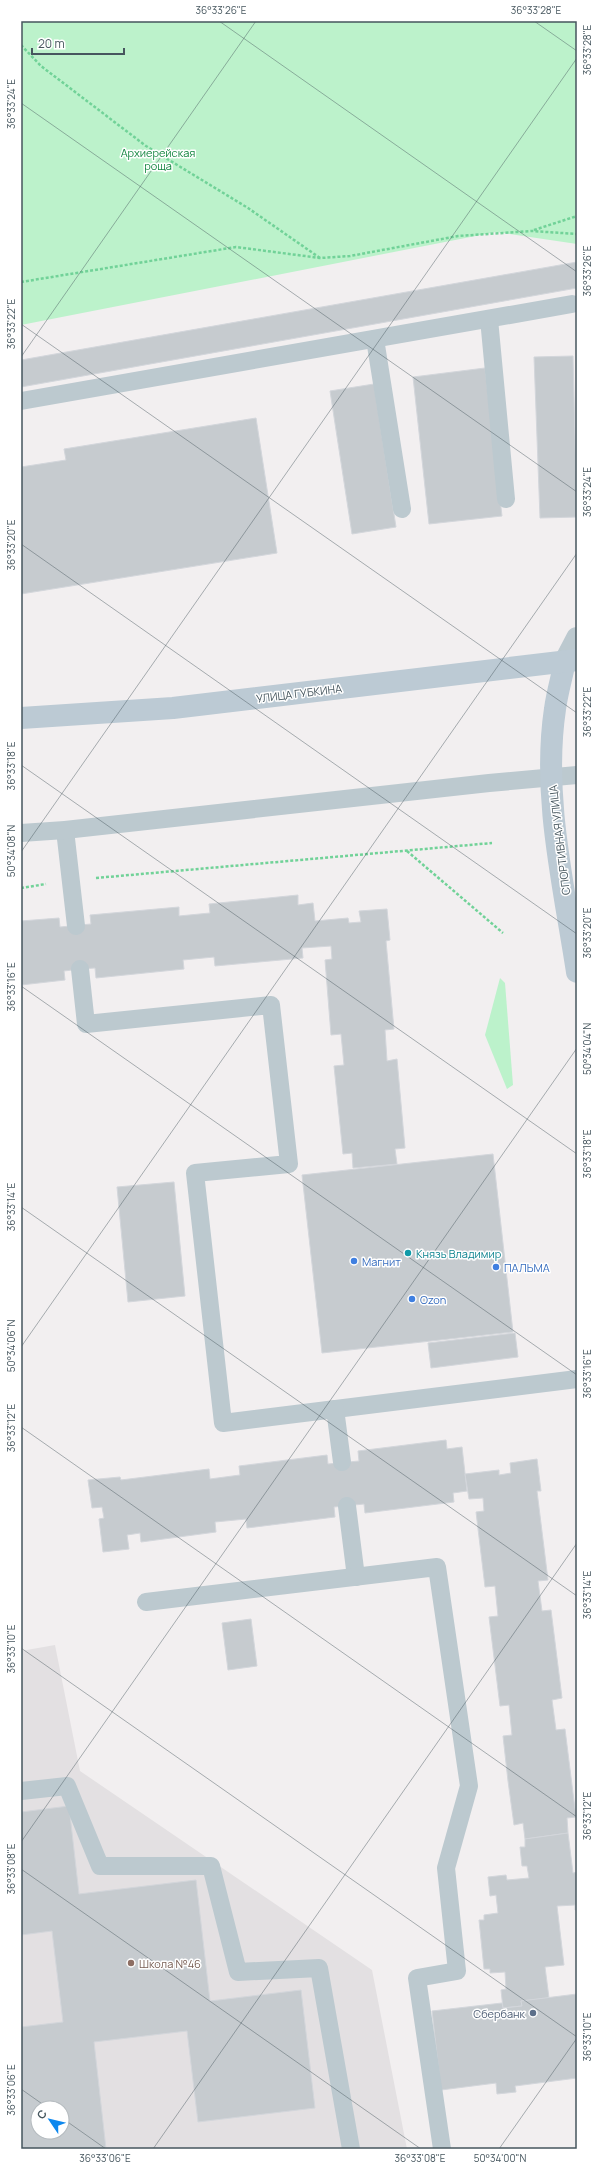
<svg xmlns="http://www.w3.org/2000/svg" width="598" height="2170" font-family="Manrope,sans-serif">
  <rect width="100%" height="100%" fill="#f2eff0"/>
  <!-- education -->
  <path fill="#e3e0e2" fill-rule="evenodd" d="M55,1645L80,1771L372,1970L407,2149H21V1651ZM38,2108H62V2132H38Z"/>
  <!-- green -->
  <g fill="#bcf2cb">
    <polygon points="21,21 577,21 577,244 496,232 21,325"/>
    <polygon points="500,978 505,983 513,1085 507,1089 485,1035"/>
  </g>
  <!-- building -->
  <g fill="#c6cbcf" stroke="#d3d6db" fill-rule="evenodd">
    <polygon points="577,262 577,288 21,387 21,360"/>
    <polygon points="573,356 577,517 540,518 534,357"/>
    <polygon points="485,368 502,516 429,524 413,377"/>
    <polygon points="374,384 396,527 352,534 330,391"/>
    <polygon points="256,418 277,553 21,594 21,467 66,460 64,449"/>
    <polygon points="298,895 298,905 313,903 315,921 348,918 349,923 361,922 359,911 387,909 390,940 386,941 394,1029 385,1030 387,1061 397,1059 405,1148 395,1149 397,1164 353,1168 352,1153 343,1154 334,1066 344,1065 341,1034 331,1035 325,960 332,959 331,946 302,948 303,958 215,966 214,957 183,960 184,969 96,978 95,968 80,969 64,971 65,980 21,985 21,921 59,918 60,927 91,924 90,915 179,907 179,916 210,913 209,904"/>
    <polygon points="493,1154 513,1332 322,1353 302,1175"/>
    <polygon points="174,1182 185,1296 128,1302 117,1187"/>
    <polygon points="515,1333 518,1357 431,1368 428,1343"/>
    <polygon points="446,1440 447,1449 462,1447 467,1491 453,1493 454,1502 365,1513 364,1504 334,1507 335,1517 247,1528 246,1519 215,1522 216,1532 141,1542 140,1533 127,1535 129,1549 103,1552 99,1519 104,1518 102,1507 92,1508 88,1480 120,1477 121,1480 209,1469 210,1479 240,1475 239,1466 327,1455 328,1464 359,1461 358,1451"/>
    <polygon points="537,1459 541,1491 537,1491 548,1580 538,1581 542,1611 551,1610 562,1698 552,1700 556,1730 565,1729 576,1817 567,1818 568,1833 525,1839 523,1823 514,1825 508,1781 503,1736 512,1735 509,1705 500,1706 489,1617 498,1616 495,1586 485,1587 476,1512 484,1511 483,1498 469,1499 465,1474 499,1470 499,1475 511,1473 510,1463"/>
    <polygon points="251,1619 257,1666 228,1670 222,1623"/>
    <path d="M69,1806L79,1894L196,1880L210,2001L301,1990L315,2108L198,2122L187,2031L94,2042L106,2149H21V2027L63,2022L52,1931L21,1935V1812ZM38,2108H62V2132H38Z"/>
    <polygon points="568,1833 573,1873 577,1872 577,1910 575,1910 575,1905 557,1906 564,1965 545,1967 549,1998 521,2001 522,2006 503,2008 501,1990 506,1989 505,1972 490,1973 490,1969 484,1969 479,1920 484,1920 484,1915 498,1913 496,1895 490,1896 488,1877 506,1875 507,1880 529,1878 527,1866 522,1866 520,1847 525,1847 525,1839"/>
    <polygon points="577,1994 577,2078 515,2086 516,2092 497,2094 496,2083 441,2090 432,2011 502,2003 503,2008 522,2006 521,2001"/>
  </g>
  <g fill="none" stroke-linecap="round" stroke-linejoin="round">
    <!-- path -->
    <g stroke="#71d298" stroke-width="2.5" stroke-dasharray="3 2" stroke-linecap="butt">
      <polyline points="21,45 41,66 146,146 248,208 320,258"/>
      <polyline points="534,230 577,216"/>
      <polyline points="21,282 236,247 320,258 350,256 458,236 532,231 577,234"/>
      <polyline points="407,851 503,933"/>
      <polyline points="96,878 492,843"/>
      <polyline points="21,888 46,884"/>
    </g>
    <!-- lane -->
    <g stroke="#bcc9cf" stroke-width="18">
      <polyline points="489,319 506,499"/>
      <polyline points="375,339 402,509"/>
      <polyline points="21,401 572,304"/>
      <polyline points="65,830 76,926"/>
      <polyline points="21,833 65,830 489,783 577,775"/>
      <polyline points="80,969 86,1024 271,1005 289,1164 195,1173 223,1423 577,1379"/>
      <polyline points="335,1409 342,1462"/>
      <polyline points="347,1506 356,1577"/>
      <polyline points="146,1602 437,1567 469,1786 446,1868 457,1971 417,1978 442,2149"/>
      <polyline points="21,1791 67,1786 100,1866 211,1866 238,1972 319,1968 351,2149"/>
    </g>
    <!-- street -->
    <polyline stroke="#bcc9cf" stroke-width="22" points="565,661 577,638"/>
    <!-- secondary -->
    <g stroke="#bccad4" stroke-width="22">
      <path d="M565,661C562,677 557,693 555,709C542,796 564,886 577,972"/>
      <polyline points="21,718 173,708 577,660"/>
    </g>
  </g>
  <!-- ticks -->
  <path fill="none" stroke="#46565e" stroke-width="1" stroke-opacity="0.45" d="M219,21L577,272M534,21L577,51M21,103L577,492M21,324L577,713M21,357L256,21M21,544L577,934M21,765L577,1154M21,852L577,58M21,986L577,1375M21,1207L577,1596M21,1347L577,553M21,1427L577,1817M21,1648L577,2037M21,1842L577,1048M21,1869L421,2149M21,2089L48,2108M62,2118L106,2149M153,2149L577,1543M499,2149L577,2038"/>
  <!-- markers -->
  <circle fill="#0f9aa8" stroke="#fff" stroke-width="1.5" cx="408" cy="1253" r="4"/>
  <g fill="#3f7fe0" stroke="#fff" stroke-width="1.5">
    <circle cx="354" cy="1261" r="4"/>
    <circle cx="496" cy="1267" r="4"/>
    <circle cx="412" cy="1299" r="4"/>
  </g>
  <circle fill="#8d6e63" stroke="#fff" stroke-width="1.5" cx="131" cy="1963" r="4"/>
  <circle fill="#5c6f8a" stroke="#fff" stroke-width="1.5" cx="533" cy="2013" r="4"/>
  <g text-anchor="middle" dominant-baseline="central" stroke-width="3" stroke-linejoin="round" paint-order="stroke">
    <!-- park labels -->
    <g font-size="11" fill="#11853e" stroke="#fff">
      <text x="158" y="152">Архиерейская<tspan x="158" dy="13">роща</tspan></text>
    </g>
    <!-- street labels -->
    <g font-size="11" fill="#46565e" stroke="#fff">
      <text transform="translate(299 693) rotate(-7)">УЛИЦА ГУБКИНА</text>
      <text transform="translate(559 840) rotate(-97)">СПОРТИВНАЯ УЛИЦА</text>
    </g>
    <!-- culture labels -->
    <g font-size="11" fill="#0d838f" stroke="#fff" text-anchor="start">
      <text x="416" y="1253">Князь Владимир</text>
    </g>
    <!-- shop labels -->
    <g font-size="11" fill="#366cbe" stroke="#fff" text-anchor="start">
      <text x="362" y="1261">Магнит</text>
      <text x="504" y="1267">ПАЛЬМА</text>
      <text x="420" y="1299">Ozon</text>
    </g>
    <!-- education labels -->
    <g font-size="11" fill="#785e54" stroke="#fff" text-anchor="start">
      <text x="139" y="1963">Школа №46</text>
    </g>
    <!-- service labels -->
    <g font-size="11" fill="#4e5e75" stroke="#fff" text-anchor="end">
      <text x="525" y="2013">Сбербанк</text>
    </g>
  </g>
  <!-- border -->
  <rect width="598" height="2170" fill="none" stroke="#ffffff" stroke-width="44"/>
  <!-- north arrow -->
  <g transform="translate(50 2120) rotate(305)"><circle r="19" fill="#ffffff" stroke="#b5bbbf"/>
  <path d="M0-3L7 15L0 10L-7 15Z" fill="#0e88ee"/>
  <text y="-6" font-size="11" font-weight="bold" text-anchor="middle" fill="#46565e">С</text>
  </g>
  <!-- scale -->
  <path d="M32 48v6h92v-6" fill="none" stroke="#46565e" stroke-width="2"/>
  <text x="38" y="48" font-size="12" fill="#46565e" stroke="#ffffff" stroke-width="3" paint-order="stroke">20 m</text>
  <rect x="22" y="22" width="554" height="2126" fill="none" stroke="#46565e" stroke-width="1.5"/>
  <g font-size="10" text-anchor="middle" fill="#46565e">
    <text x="221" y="14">36°33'26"E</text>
    <text x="536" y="14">36°33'28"E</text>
    <text transform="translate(587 50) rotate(-90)" y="4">36°33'28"E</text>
    <text transform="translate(11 104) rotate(-90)" y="4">36°33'24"E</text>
    <text transform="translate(587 271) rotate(-90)" y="4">36°33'26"E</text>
    <text transform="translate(11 324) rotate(-90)" y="4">36°33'22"E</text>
    <text transform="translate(587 492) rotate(-90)" y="4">36°33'24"E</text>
    <text transform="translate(11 545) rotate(-90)" y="4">36°33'20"E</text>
    <text transform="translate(587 712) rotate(-90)" y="4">36°33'22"E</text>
    <text transform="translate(11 766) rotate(-90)" y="4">36°33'18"E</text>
    <text transform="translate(11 851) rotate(-90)" y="4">50°34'08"N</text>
    <text transform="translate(587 933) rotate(-90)" y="4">36°33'20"E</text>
    <text transform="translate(11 987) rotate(-90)" y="4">36°33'16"E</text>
    <text transform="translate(587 1049) rotate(-90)" y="4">50°34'04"N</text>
    <text transform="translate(587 1154) rotate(-90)" y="4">36°33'18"E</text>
    <text transform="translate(11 1207) rotate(-90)" y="4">36°33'14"E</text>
    <text transform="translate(11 1346) rotate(-90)" y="4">50°34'06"N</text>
    <text transform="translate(587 1374) rotate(-90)" y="4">36°33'16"E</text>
    <text transform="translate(11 1428) rotate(-90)" y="4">36°33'12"E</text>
    <text transform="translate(587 1595) rotate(-90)" y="4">36°33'14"E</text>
    <text transform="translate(11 1649) rotate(-90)" y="4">36°33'10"E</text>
    <text transform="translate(587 1816) rotate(-90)" y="4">36°33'12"E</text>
    <text transform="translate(11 1869) rotate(-90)" y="4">36°33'08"E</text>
    <text transform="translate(587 2037) rotate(-90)" y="4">36°33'10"E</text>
    <text transform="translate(11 2090) rotate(-90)" y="4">36°33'06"E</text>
    <text x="105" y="2162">36°33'06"E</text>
    <text x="420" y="2162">36°33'08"E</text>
    <text x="500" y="2162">50°34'00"N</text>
  </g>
</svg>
